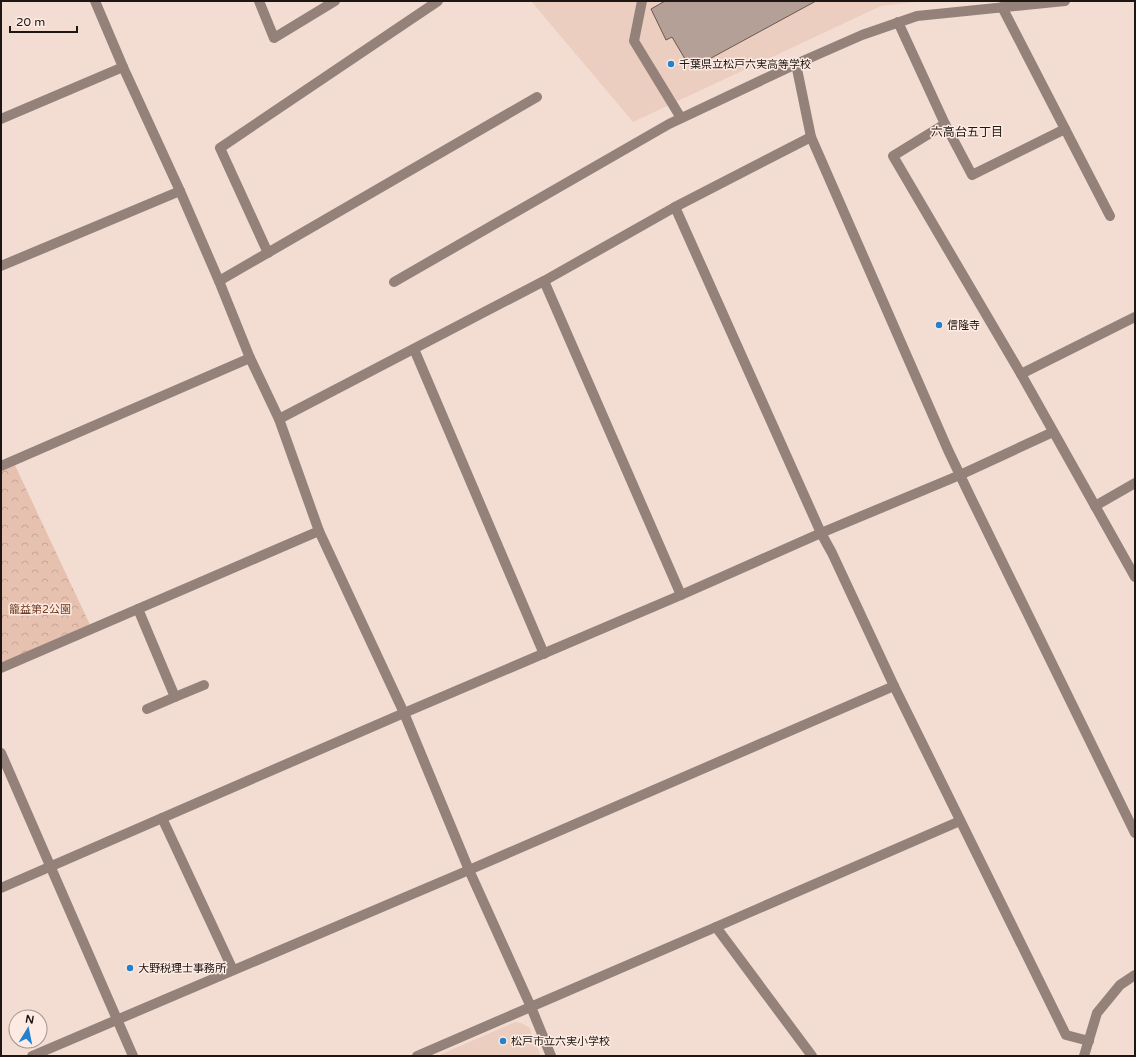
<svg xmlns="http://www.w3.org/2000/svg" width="1136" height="1057" font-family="'Varela Round','Noto Sans JP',sans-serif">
  <defs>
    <pattern id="forest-crowns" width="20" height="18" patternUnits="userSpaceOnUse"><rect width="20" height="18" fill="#e7c1af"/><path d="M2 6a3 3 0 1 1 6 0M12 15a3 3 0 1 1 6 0" fill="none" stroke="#c6a596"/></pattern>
  </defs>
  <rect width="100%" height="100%" fill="#f3ddd3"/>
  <!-- built -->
  <g fill="#eccec0">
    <polygon points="531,1 926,1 881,6 633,122"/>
    <polygon points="515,1022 521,1023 529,1027 541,1056 437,1056"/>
  </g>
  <!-- forest -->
  <polygon fill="url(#forest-crowns)" points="13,461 92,629 1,668 1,466"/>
  <!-- building -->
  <polygon fill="#b5a097" stroke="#6b5850" points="665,1 816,1 691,69 672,37 666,40 651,9"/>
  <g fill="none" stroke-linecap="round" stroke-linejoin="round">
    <!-- service -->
    <g stroke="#94827a" stroke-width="10">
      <polyline points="642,1 634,41 681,118"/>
      <polyline points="1021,374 1135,317"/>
      <polyline points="1095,506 1135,483"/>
    </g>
    <!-- minor -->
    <g stroke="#94827a" stroke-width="10">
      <polyline points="95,1 123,67 180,191 219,281 250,358 279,419 319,531 404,713 469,870 531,1007 551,1056"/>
      <polyline points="259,1 274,38 335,1"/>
      <polyline points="1002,7 1110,216"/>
      <polyline points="898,22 945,124 893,156 1021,374 1135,577"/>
      <polyline points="796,64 811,137 948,450 970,496 1135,833"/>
      <polyline points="1,119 123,67"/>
      <polyline points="945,124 972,175 1065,129"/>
      <polyline points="675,207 821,533 832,553 894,686 1066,1035 1089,1041"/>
      <polyline points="268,253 220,148 438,1"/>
      <polyline points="219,281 537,97"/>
      <polyline points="544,281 681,595"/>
      <polyline points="394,282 669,124 796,64 862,35 917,16 1065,1"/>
      <polyline points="414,349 544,654"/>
      <polyline points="279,419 544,281 675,207 811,137"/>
      <polyline points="1,466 250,358"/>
      <polyline points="138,609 175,697"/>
      <polyline points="1,668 319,531"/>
      <polyline points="147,709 175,697 204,685"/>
      <polyline points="1,753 133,1056"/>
      <polyline points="162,818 233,970"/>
      <polyline points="32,1056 469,870 894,686"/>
      <polyline points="417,1056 716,927"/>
      <polyline points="812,1056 716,927 960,821"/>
      <polyline points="1084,1056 1097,1013 1120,985 1135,975"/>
    </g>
    <!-- tertiary -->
    <g stroke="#94827a" stroke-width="10">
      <polyline points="1,266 180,191"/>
      <polyline points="1,888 404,713 681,595 821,533 960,475 1053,432"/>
    </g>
  </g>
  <!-- markers -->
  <g fill="#2382ce" stroke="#fdebe3" stroke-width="1.5">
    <circle cx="671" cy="64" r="4"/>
    <circle cx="939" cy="325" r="4"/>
    <circle cx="130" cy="968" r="4"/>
    <circle cx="503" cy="1041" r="4"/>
  </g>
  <g text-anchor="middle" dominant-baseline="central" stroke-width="3" stroke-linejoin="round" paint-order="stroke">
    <!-- poi labels -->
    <g font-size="11" fill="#1d1612" stroke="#fdebe3" text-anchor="start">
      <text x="679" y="64">千葉県立松戸六実高等学校</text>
      <text x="947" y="325">信隆寺</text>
      <text x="138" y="968">大野税理士事務所</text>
      <text x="511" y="1041">松戸市立六実小学校</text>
    </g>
    <!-- park labels -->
    <g font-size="11" fill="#713c20" stroke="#fdebe3">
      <text x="40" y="609">籠益第2公園</text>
    </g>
    <!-- neighbourhood labels -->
    <g font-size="12" fill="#1d1612" stroke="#fdebe3">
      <text x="967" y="132">六高台五丁目</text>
    </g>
  </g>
  <!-- border -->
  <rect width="1136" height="1057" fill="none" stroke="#1d1612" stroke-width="4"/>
  <!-- north arrow -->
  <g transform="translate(28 1029) rotate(10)"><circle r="19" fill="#fdebe3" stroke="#a3968f"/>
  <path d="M0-3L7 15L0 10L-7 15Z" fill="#2382ce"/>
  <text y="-6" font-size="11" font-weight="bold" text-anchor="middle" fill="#1d1612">N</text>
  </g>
  <!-- scale -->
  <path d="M10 26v6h67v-6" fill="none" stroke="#1d1612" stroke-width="2"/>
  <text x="16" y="26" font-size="12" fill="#1d1612" stroke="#fdebe3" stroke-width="3" paint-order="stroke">20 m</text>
</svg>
